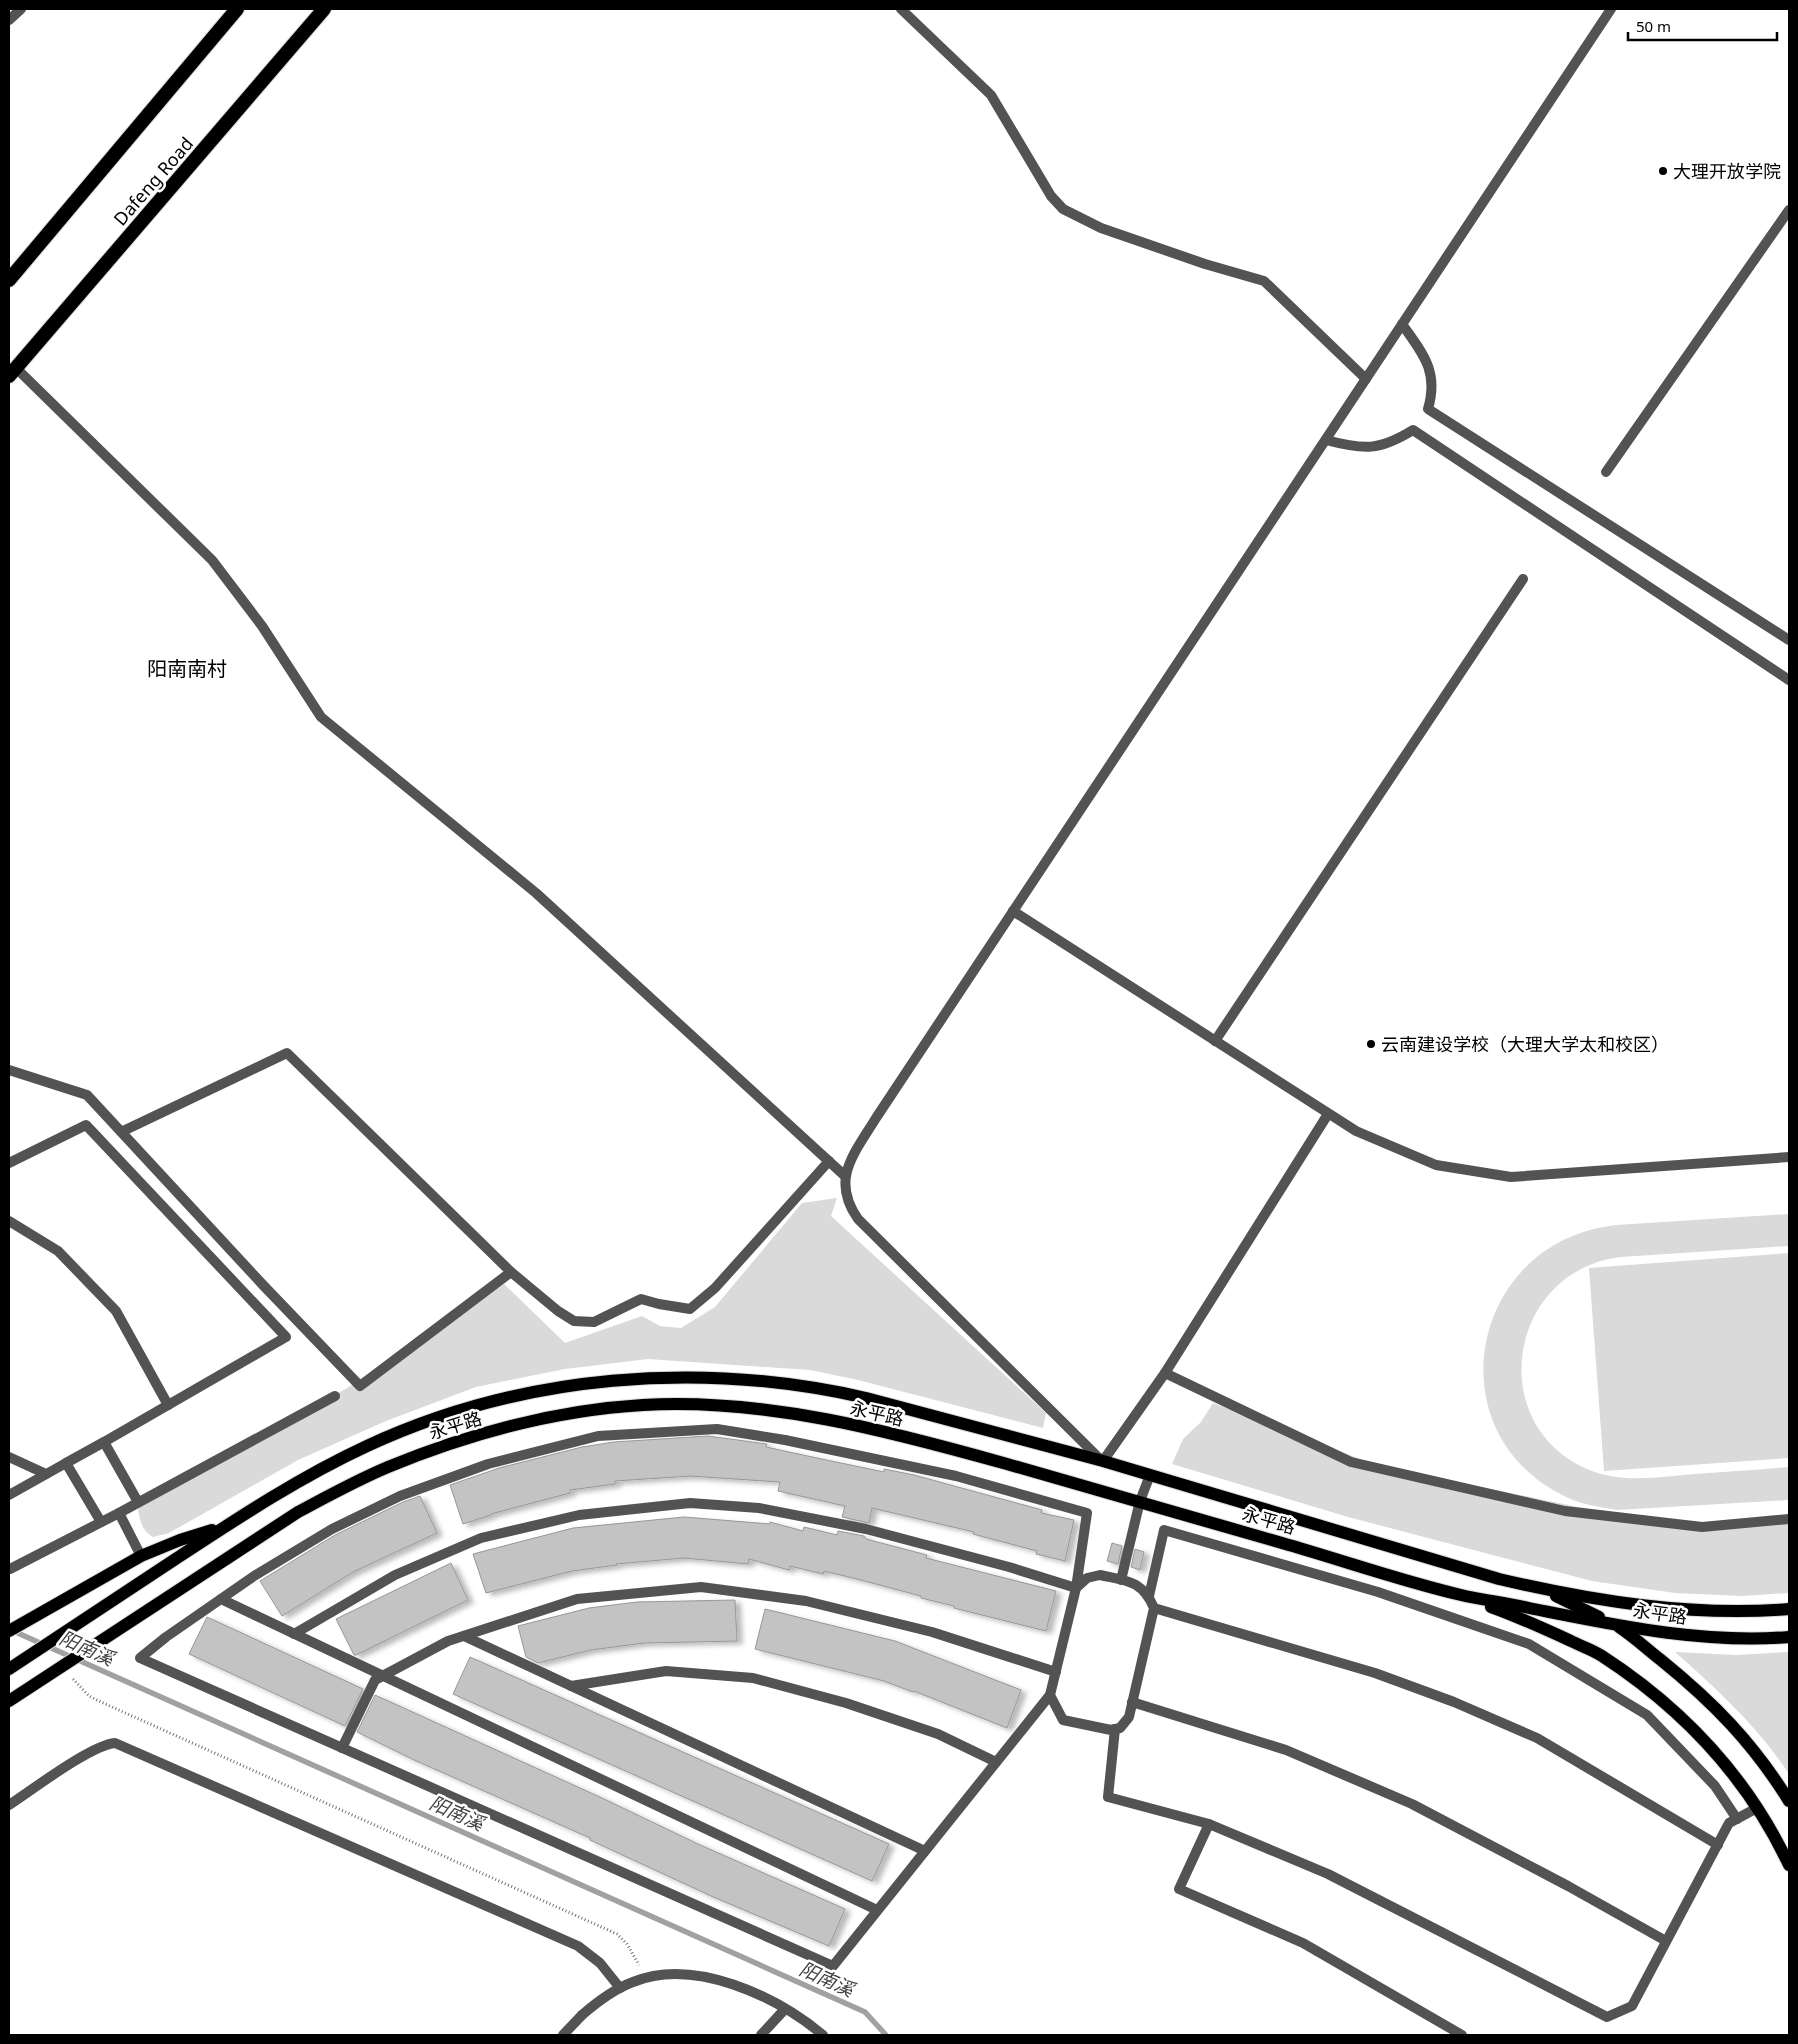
<svg xmlns="http://www.w3.org/2000/svg" width="1798" height="2044" font-family="'Noto Sans','Noto Sans SC',sans-serif">
  <defs>
    <filter id="shadow"><feDropShadow dx="5.5" dy="3" stdDeviation="2.5" flood-color="#0004"/></filter>
  </defs>
  <rect width="100%" height="100%" fill="#fff"/>
  <!-- green -->
  <g fill="#dadada">
    <path d="M837,1198L831,1216L1046,1413L1043,1428L858,1380L810,1370L648,1359L565,1369L476,1387L386,1421L298,1460L169,1533L153,1537C142,1531 140,1521 138,1509L146,1502L354,1384L504,1284L565,1343L642,1316L660,1326L681,1328L715,1307L802,1203Z"/>
    <path d="M1789,1214V1246L1621,1257C1509,1270 1483,1423 1587,1469C1621,1484 1659,1477 1695,1474C1726,1472 1758,1470 1789,1467V1500L1617,1510C1598,1507 1579,1504 1562,1495C1433,1429 1471,1241 1616,1225Z"/>
    <polygon points="1789,1253 1789,1458 1604,1471 1589,1268"/>
    <polygon points="1213,1403 1379,1466 1578,1507 1733,1528 1789,1521 1789,1593 1742,1596 1675,1593 1592,1581 1348,1517 1172,1464 1183,1439 1201,1422"/>
    <path d="M1675,1652L1736,1655L1789,1652V1774C1758,1727 1717,1689 1675,1652Z"/>
  </g>
  <g fill="none" stroke-linecap="round" stroke-linejoin="round">
    <!-- stream -->
    <polyline stroke="#a1a1a1" stroke-width="5.5" points="11,1630 865,2012 886,2035"/>
  </g>
  <!-- building -->
  <g fill="#c3c3c3" stroke="#979797" filter="url(#shadow)">
    <polygon points="708,1436 767,1444 766,1447 817,1458 884,1472 884,1469 914,1475 1042,1510 1041,1513 1074,1520 1065,1561 1036,1554 1037,1551 973,1534 974,1532 872,1508 869,1523 842,1517 845,1506 778,1491 780,1482 690,1476 615,1481 615,1484 570,1490 570,1493 491,1514 491,1515 463,1524 450,1485 499,1468 582,1447 614,1442"/>
    <polygon points="420,1496 437,1533 353,1572 282,1616 260,1581 335,1535 403,1502"/>
    <polygon points="684,1517 770,1524 770,1522 803,1531 804,1527 837,1535 838,1531 864,1536 866,1539 927,1555 926,1558 1056,1591 1046,1631 954,1608 954,1606 921,1598 921,1596 857,1579 824,1571 823,1574 790,1566 789,1570 749,1559 748,1564 684,1558 616,1564 617,1565 572,1571 486,1593 473,1554 573,1528"/>
    <polygon points="1112,1543 1122,1546 1118,1564 1107,1561"/>
    <polygon points="1135,1549 1144,1552 1140,1570 1131,1567"/>
    <polygon points="451,1563 468,1600 356,1655 354,1655 336,1619"/>
    <polygon points="735,1600 737,1641 644,1643 591,1650 538,1663 526,1657 518,1626 589,1608 637,1602"/>
    <polygon points="765,1609 895,1641 1021,1690 1007,1728 914,1691 913,1692 884,1681 755,1649"/>
    <polygon points="207,1617 363,1689 345,1726 189,1654"/>
    <polygon points="470,1657 889,1844 872,1881 453,1694"/>
    <polygon points="375,1695 602,1798 698,1844 845,1909 829,1946 711,1896 590,1840 590,1838 412,1759 357,1732"/>
  </g>
  <g fill="none" stroke-linecap="round" stroke-linejoin="round">
    <!-- primary casing -->
    <g stroke="#dbdbdb" stroke-width="14">
      <g id="primary">
        <polyline points="1556,1596 1599,1617"/>
        <path d="M1491,1607C1519,1617 1545,1629 1571,1641C1581,1646 1593,1650 1602,1656C1682,1708 1748,1778 1789,1865"/>
        <path d="M1619,1627C1634,1637 1647,1649 1661,1660C1714,1703 1753,1743 1789,1801"/>
        <polyline points="9,1631 141,1556 180,1540 212,1530"/>
        <path d="M9,1669C65,1632 121,1595 177,1558C238,1518 300,1477 367,1446C522,1374 700,1360 866,1398L1103,1461L1499,1579C1593,1601 1692,1617 1789,1609"/>
        <path d="M9,1701L298,1512C328,1496 357,1480 388,1467C468,1434 557,1410 643,1405C767,1398 889,1431 1007,1464C1099,1490 1191,1516 1282,1543C1342,1560 1401,1581 1461,1595C1483,1600 1506,1603 1529,1608C1615,1625 1701,1644 1789,1637"/>
      </g>
    </g>
    <!-- trunk casing -->
    <g stroke="#dbdbdb" stroke-width="16">
      <g id="trunk">
        <polyline points="9,280 237,9"/>
        <polyline points="9,376 324,9"/>
      </g>
    </g>
    <!-- path -->
    <polyline stroke="#757575" stroke-width="3" stroke-dasharray="1 2.5" stroke-linecap="butt" points="73,1679 89,1696 101,1702 617,1934 627,1944 639,1965"/>
    <!-- service -->
    <g stroke="#535353" stroke-width="10">
      <polyline points="1215,1041 1523,579"/>
      <polyline points="1165,1373 1351,1462 1565,1511 1702,1527 1789,1519"/>
      <polyline points="1103,1461 1165,1373 1328,1114"/>
      <polyline points="1149,1596 1164,1530 1378,1592 1529,1644 1647,1715 1715,1786 1737,1819"/>
      <polyline points="221,1599 877,1910"/>
      <polyline points="1154,1608 1375,1673 1454,1702 1537,1738 1718,1845"/>
      <polyline points="294,1634 395,1575 481,1538 579,1515 690,1503 759,1508 866,1529 1009,1567 1076,1588 1087,1513 956,1476 785,1440 717,1429 598,1436 488,1464 400,1496 332,1529 254,1576 166,1637 140,1658 833,1966 1050,1695"/>
      <polyline points="464,1636 925,1851"/>
      <polyline points="571,1686 666,1671 753,1678 846,1703 938,1734 996,1762"/>
      <polyline points="1132,1702 1286,1750 1412,1804 1568,1886 1666,1941"/>
      <polyline points="1115,1729 1108,1797 1209,1824 1328,1874 1607,2017 1632,2006 1729,1823 1757,1808"/>
      <polyline points="342,1748 375,1680 448,1641 577,1599 701,1587 806,1601 932,1632 1056,1672"/>
      <polyline points="1209,1824 1179,1889 1303,1943 1462,2035"/>
      <polyline points="761,2035 785,2009"/>
    </g>
    <!-- minor -->
    <g stroke="#535353" stroke-width="10">
      <polyline points="901,9 991,95 1051,196 1063,209 1101,228 1205,264 1264,281 1366,379"/>
      <polyline points="9,20 21,9"/>
      <path d="M1402,324C1423,354 1439,371 1428,409L1789,640"/>
      <polyline points="16,368 212,560 262,626 321,717 536,893 845,1176"/>
      <path d="M1326,440C1364,450 1379,451 1413,430L1789,680"/>
      <polyline points="1606,472 1789,210"/>
      <polyline points="1013,911 1356,1131 1436,1165 1511,1177 1789,1157"/>
      <polyline points="9,1070 87,1095 263,1285 360,1386 511,1272 287,1053 121,1132"/>
      <polyline points="9,1163 86,1125 286,1337 104,1442"/>
      <polyline points="9,1221 58,1251 116,1311 168,1405"/>
      <polyline points="511,1272 558,1311 574,1321 594,1322 641,1299 659,1304 690,1309 715,1288 829,1161"/>
      <polyline points="9,1457 46,1474"/>
      <polyline points="9,1495 66,1463"/>
      <polyline points="101,1522 66,1463 104,1442 138,1502"/>
      <polyline points="141,1556 119,1513 335,1396"/>
      <polyline points="10,1569 119,1513"/>
      <path d="M1100,1575C1127,1581 1142,1580 1154,1608L1129,1717L1120,1728L1111,1730L1063,1720L1050,1695L1076,1588L1087,1578Z"/>
      <polyline points="1121,1580 1140,1501 1150,1475"/>
      <path d="M9,1805C32,1790 91,1745 115,1743L578,1946L600,1963L620,1988"/>
      <path d="M582,2015C597,2002 614,1989 633,1982C694,1957 776,1996 823,2035"/>
    </g>
    <!-- tertiary -->
    <g stroke="#535353" stroke-width="10">
      <path d="M1102,1461L858,1219C830,1179 854,1154 876,1118L1611,9"/>
      <polyline points="563,2035 582,2015"/>
    </g>
    <!-- primary -->
    <use href="#primary" stroke="#000" stroke-width="12"/>
    <!-- trunk -->
    <use href="#trunk" stroke="#000" stroke-width="14"/>
  </g>
  <!-- markers -->
  <g fill="#000" stroke="#fff" stroke-width="2">
    <circle cx="1663" cy="171" r="5"/>
    <circle cx="1371" cy="1044" r="5"/>
  </g>
  <g text-anchor="middle" dominant-baseline="central" stroke-width="5" stroke-linejoin="round" paint-order="stroke">
    <!-- poi labels -->
    <g font-size="18" fill="#000" stroke="#fff" text-anchor="start">
      <text x="1673" y="171">大理开放学院</text>
      <text x="1381" y="1044">云南建设学校（大理大学太和校区）</text>
    </g>
    <!-- street labels -->
    <g font-size="18" fill="#000" stroke="#fff">
      <text transform="translate(153 181) rotate(-49)">Dafeng Road</text>
      <text transform="translate(877 1413) rotate(13)">永平路</text>
      <text transform="translate(455 1425) rotate(-17)">永平路</text>
      <text transform="translate(1269 1520) rotate(16)">永平路</text>
      <text transform="translate(1660 1613) rotate(8)">永平路</text>
    </g>
    <!-- water labels -->
    <g font-size="19" font-style="italic" fill="#424242" stroke="#fff">
      <text transform="translate(87 1648) rotate(24)">阳南溪</text>
      <text transform="translate(457 1813) rotate(24)">阳南溪</text>
      <text transform="translate(827 1979) rotate(24)">阳南溪</text>
    </g>
    <!-- quarter labels -->
    <g font-size="20" fill="#000" stroke="#fff">
      <text x="187" y="668">阳南南村</text>
    </g>
  </g>
  <!-- border -->
  <rect width="1798" height="2044" fill="none" stroke="#000000" stroke-width="20"/>
  <!-- scale -->
  <path d="M1628 32v8h149v-8" fill="none" stroke="#000000" stroke-width="2.5"/>
  <text x="1636" y="32" font-size="15" fill="#000000" stroke="#ffffff" stroke-width="4" paint-order="stroke">50 m</text>
</svg>
